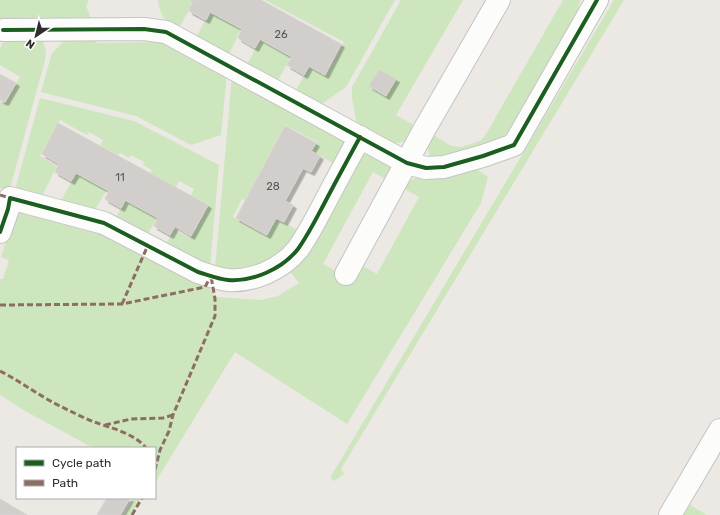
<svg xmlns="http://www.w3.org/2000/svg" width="720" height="515" font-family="Rubik,sans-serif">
  <defs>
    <filter id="shadow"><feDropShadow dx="3.5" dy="3.5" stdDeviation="0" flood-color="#0004"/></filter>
  </defs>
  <rect width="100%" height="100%" fill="#ece8e4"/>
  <!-- green -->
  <g fill="#cee6be">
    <polygon points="0,0 89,0 86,6 93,23 0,25"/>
    <path d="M158,0H188L193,3L179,28C166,24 159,14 158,0Z"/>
    <polygon points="265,0 395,0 346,87 320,105 295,92 309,67 325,76 344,42"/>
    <polygon points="401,0 463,0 396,115 414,125 404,141 395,144 357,125 352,98 352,87"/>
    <path d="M563,0H580L577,13L509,130L502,139L450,157H431C426,148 428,143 432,134L451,146L461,147L480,141L486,134Z"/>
    <polygon points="614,0 624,0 341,469 344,474 334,481 330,478"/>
    <polygon points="210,12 241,29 228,56 195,39"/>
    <polygon points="66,39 96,39 96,43 163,42 227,73 221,135 191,145 136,116 41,92 52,53"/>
    <polygon points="4,40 42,40 46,51 45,60 11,185 4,189 0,188 0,101 5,104 20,77 0,65 0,48"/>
    <polygon points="260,40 291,57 277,82 246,66"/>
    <polygon points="232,76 343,139 345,143 336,165 312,151 317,142 285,125 245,200 242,199 233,217 266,236 276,219 298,230 282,254 245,270 215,269"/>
    <polygon points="40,98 134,121 219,165 210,268 166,244 174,229 190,238 209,205 191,195 194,189 179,181 176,187 150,173 152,170 143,165 144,162 131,155 129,158 120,153 118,155 100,145 103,140 89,132 87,135 60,120 40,156 57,166 43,194 41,196 19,193 16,186"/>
    <polygon points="370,153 390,164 391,172 387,180 373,172 323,264 354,281 363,266 377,274 419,197 405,189 410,181 415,178 435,177 474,167 488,177 481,203 347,424 235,352 156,481 155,481 155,448 93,448 27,412 0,395 0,279 3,279 9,260 1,257 15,213 21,211 101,230 204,282 217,297 261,300 278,296 299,283 289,270 361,156"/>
    <polygon points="76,173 107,190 94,211 61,201"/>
    <polygon points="126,201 157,218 149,232 145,235 116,217"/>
    <polygon points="134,498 141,498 131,515 124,515"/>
    <polygon points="690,505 707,515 684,515"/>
  </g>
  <!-- building -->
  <g fill="#d1cecb" stroke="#d7d4d0" filter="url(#shadow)">
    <polygon points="189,0 261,0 341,44 325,75 309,66 304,75 287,65 292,57 260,39 255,48 238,38 242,29 210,12 206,20 189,11 193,2"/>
    <polygon points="379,70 396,79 386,96 369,86"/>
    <polygon points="0,74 16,83 5,102 0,100"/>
    <polygon points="58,123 208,205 191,236 175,226 170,235 154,226 158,218 125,200 121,208 105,199 109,191 76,173 71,181 55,172 59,164 42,154"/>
    <polygon points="285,126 316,143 311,151 320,156 311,172 303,168 285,201 293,205 284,222 276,218 267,235 236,218"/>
    <polygon points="107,498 130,498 120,515 97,515"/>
    <polygon points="0,499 27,515 0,515"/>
  </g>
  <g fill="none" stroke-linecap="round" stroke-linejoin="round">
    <!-- minor casing -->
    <g stroke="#c5c4c5" stroke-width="24">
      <g id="minor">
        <polyline points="3,30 144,29 166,32 407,163 426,168 444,167 483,156 514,145 597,0"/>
        <path d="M0,232L8,209L10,198L104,223L198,272C208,275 218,279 228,280C253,282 282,269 298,249C308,235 316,219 324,204C336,181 348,159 360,137"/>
        <polyline points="346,274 424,130 499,0"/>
        <polyline points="670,515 720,430"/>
      </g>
    </g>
    <!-- minor -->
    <use href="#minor" stroke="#fcfcfb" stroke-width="22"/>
    <!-- quiet -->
    <g stroke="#8d6e63" stroke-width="3" stroke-dasharray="6 3" stroke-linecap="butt">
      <polyline points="0,195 10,198"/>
      <polyline points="122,304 148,245"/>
      <polyline points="0,305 122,304 205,287 211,276"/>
      <path d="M0,371C20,381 38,395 58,405C70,411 82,417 94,422C111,428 134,433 146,448"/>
      <polyline points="105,425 131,419 163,418 173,415"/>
      <polyline points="155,470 160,450 169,431 173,415 215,316 215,299 211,276"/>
      <polyline points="132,515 142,498"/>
    </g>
    <!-- cycleway casing -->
    <g stroke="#fff" stroke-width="6">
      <g id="cycleway">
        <polyline points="3,30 144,29 166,32 407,163 426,168 444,167 483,156 514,145 597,0"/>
        <path d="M0,232L8,209L10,198L104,223L198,272C208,275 218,279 228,280C253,282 282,269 298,249C308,235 316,219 324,204C336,181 348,159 360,137"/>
      </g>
    </g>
    <!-- cycleway -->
    <use href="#cycleway" stroke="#1b5e20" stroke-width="4"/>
  </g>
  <g text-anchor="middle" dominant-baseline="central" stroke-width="3" stroke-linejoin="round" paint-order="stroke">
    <!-- number labels -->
    <g font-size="11" fill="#585857">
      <text x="281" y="34">26</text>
      <text x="120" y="177">11</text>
      <text x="273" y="186">28</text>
    </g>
  </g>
  <!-- legend -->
  <rect x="16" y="447" width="140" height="52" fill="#ffffff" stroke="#ababab"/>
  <rect x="24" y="460" width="20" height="6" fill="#1b5e20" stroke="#ababab"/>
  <text x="52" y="467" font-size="12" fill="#2e2e2e">Cycle path</text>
  <rect x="24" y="480" width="20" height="6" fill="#8d6e63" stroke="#ababab"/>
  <text x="52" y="487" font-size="12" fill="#2e2e2e">Path</text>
  <!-- north arrow -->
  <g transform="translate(36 36) rotate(215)" stroke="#ffffff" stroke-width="3" paint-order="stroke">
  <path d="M0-3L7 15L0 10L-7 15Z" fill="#2e2e2e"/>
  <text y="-6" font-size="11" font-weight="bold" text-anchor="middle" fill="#2e2e2e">N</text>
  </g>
</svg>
